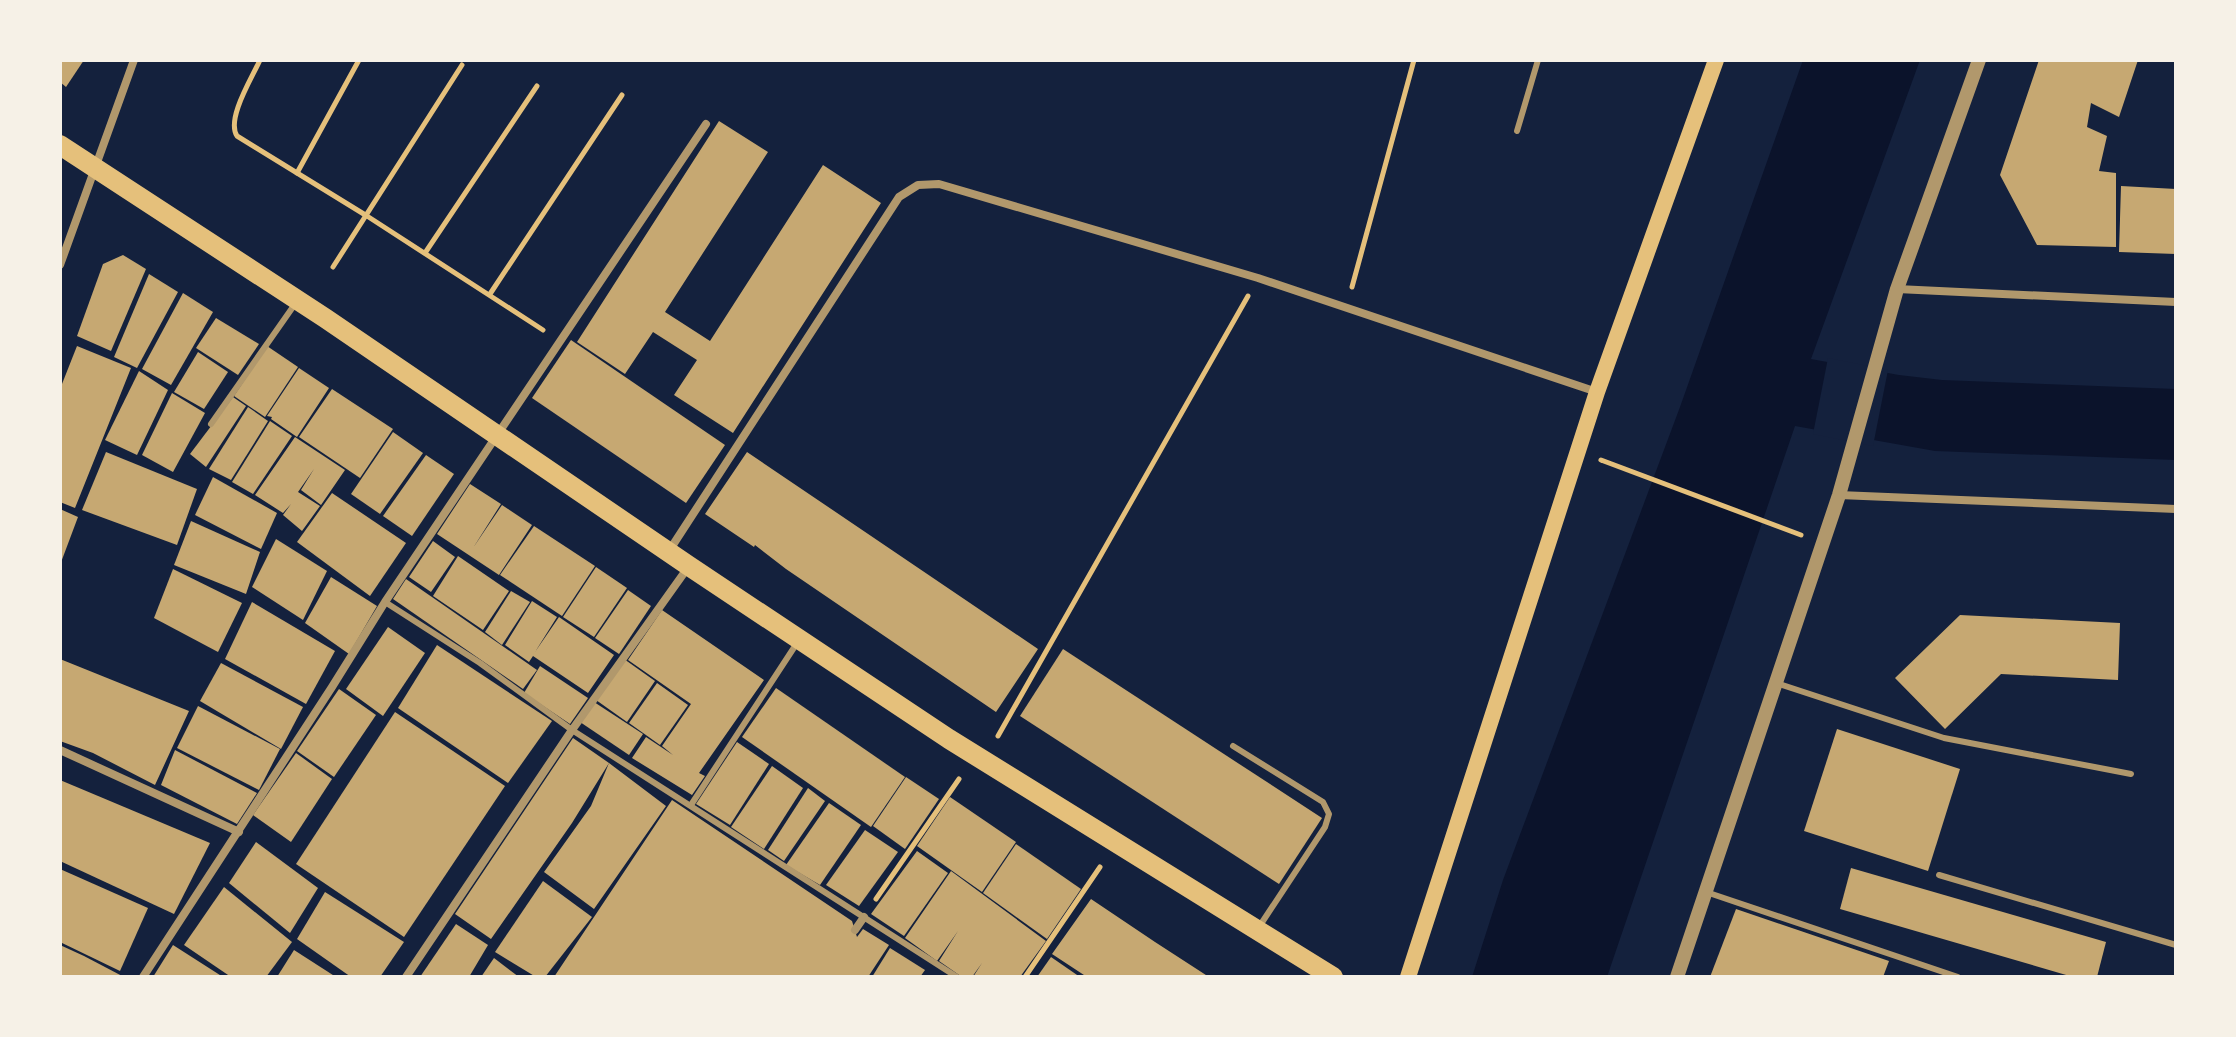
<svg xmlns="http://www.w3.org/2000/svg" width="2236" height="1037" font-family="Manrope,sans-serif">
  <rect width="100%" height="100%" fill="#14213d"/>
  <!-- water -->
  <polygon fill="#0b132b" points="1803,60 1920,60 1811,359 1899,375 1942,380 2176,389 2176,460 1935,451 1795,426 1607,977 1472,977 1503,880 1680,407"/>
  <!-- pier -->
  <polygon fill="#14213d" points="1828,358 1888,370 1873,446 1813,434"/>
  <!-- building -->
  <g fill="#c6a872">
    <polygon points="60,60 84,60 66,87 60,82"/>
    <polygon points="2039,60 2138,60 2119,117 2091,103 2087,127 2107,136 2099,171 2116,173 2116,247 2037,245 2000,175"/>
    <polygon points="719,121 768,152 665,312 710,341 823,165 881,203 733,433 674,395 697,360 653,332 625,374 577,342"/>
    <polygon points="2121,186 2176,189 2176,254 2119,252"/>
    <polygon points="123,255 146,269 111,351 77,336 103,264"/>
    <polygon points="149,274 178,292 137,368 114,357"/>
    <polygon points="183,293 213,312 171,385 142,369"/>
    <polygon points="216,318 259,344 238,375 196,348"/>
    <polygon points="571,340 725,445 686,503 532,398"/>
    <polygon points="77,346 131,368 75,508 60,502 60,389"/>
    <polygon points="267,346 298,367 265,417 234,396"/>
    <polygon points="198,352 228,372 204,409 174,392"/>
    <polygon points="299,368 329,388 297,437 271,419 272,417 267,416"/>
    <polygon points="139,371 168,390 137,455 105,440"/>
    <polygon points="332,389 393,429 360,478 299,437"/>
    <polygon points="172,393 205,413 173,472 142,455"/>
    <polygon points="233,397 246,406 206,467 190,454"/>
    <polygon points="248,407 268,421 231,480 209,469"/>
    <polygon points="270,421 292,436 253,494 232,482"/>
    <polygon points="393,432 423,453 380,514 351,494"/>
    <polygon points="295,437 345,470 321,505 301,490 314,469 298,492 320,506 302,531 283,515 291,504 283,513 255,495"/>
    <polygon points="106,452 197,489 177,545 82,510"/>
    <polygon points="747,452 1038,649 996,712 786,569 755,545 754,547 705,514"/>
    <polygon points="426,455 454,474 412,536 383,516"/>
    <polygon points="213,477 277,513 261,549 195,515"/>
    <polygon points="470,484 501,504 473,548 502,505 532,525 499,575 437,534"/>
    <polygon points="332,493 406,543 370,596 297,542"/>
    <polygon points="60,509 78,517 60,565"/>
    <polygon points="191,521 260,552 246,594 174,565"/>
    <polygon points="534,526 595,566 562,616 500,575"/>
    <polygon points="276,539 327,571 303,620 252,587"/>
    <polygon points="433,541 455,557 431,592 409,577"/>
    <polygon points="458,556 509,591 483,630 433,596"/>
    <polygon points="596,567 627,588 594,637 563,617"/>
    <polygon points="173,569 242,603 218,652 154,618"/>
    <polygon points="331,577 377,606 349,654 305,623"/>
    <polygon points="406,579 537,670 523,689 393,599"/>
    <polygon points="628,590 651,606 619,654 595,638"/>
    <polygon points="511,591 530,602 502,645 485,632"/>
    <polygon points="532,601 557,617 535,652 559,617 614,655 588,693 533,656 529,662 505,645"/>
    <polygon points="252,602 335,651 306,704 225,659"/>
    <polygon points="662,610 764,680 699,773 705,776 692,795 632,758 646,737 673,755 662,746 691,704 628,660"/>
    <polygon points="1960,615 2120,623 2118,680 2001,674 1945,729 1895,678"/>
    <polygon points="388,627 425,653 383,716 346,689"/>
    <polygon points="437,645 552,721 508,783 398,708"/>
    <polygon points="1063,649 1322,818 1279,884 1020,716"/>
    <polygon points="60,659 189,711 155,785 93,753 60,741"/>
    <polygon points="624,659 655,681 627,722 596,700"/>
    <polygon points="221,663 303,707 281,749 200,701"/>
    <polygon points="540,666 588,698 570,724 524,693"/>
    <polygon points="657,683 688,705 660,745 629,723"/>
    <polygon points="776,688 905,777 871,827 742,737"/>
    <polygon points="339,689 376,715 334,777 297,751"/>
    <polygon points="594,702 643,734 629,755 580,722"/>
    <polygon points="198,706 280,749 259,790 177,748"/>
    <polygon points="395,712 505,786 404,937 296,864"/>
    <polygon points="1837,729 1960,769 1928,871 1804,831"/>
    <polygon points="573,738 609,763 666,806 594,909 544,872 591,806 609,763 572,823 491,939 455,914"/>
    <polygon points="737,742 769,764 730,825 696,804"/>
    <polygon points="175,750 257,793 237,824 161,785"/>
    <polygon points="296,753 332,779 291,842 253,815"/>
    <polygon points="772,766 803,788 764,849 731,827"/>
    <polygon points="906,777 939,799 905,849 873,826"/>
    <polygon points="60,780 210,843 174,914 60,861"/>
    <polygon points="808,788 825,801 784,861 768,850"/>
    <polygon points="950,797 1016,842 982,892 917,846"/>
    <polygon points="672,800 852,921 857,937 863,929 889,945 868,977 554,977"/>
    <polygon points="829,803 861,825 820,885 786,865"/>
    <polygon points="865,830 898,852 859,906 826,885"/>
    <polygon points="256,842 318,888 290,933 229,883"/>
    <polygon points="1016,844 1081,889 1047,939 983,893"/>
    <polygon points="917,851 948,873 904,936 871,914"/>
    <polygon points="1851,868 2106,942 2097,977 2073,977 1840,909"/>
    <polygon points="60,869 148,908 120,971 60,942"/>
    <polygon points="951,871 1046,941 1020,977 973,977 982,963 972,977 962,977 939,961 958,931 937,961 905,938"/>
    <polygon points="543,881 592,917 545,977 536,977 495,952"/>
    <polygon points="224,887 292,942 266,977 231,977 184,945"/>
    <polygon points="325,892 404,942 380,977 351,977 297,939"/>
    <polygon points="1091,899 1155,942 1209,977 1087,977 1052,954"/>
    <polygon points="1736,909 1889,961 1883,977 1710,977"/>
    <polygon points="456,924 488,945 469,977 420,977"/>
    <polygon points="60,945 84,956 124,977 60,977"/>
    <polygon points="173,945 223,977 153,977"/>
    <polygon points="890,948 925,970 920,977 872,977"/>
    <polygon points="294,950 336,977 277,977"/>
    <polygon points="1051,957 1080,977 1037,977"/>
    <polygon points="494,958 519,977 481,977"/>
  </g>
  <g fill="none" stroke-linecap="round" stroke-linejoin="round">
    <!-- path -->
    <g stroke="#e5c07b" stroke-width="5">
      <path d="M260,60C252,78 226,119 237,136L367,216L543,330"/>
      <polyline points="297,173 359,60"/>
      <polyline points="425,253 537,86"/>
      <polyline points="333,267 462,65"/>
      <polyline points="1352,287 1414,60"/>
      <polyline points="490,294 622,95"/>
      <polyline points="1601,460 1801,535"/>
      <polyline points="998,736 1248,296"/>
      <polyline points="876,899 959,779"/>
      <polyline points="1025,977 1100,867"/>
    </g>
    <!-- service -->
    <g stroke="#b1986c" stroke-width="6">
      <polyline points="1517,131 1538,60"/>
      <polyline points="211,424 295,304"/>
      <polyline points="385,602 480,663 572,730 957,977"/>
      <polyline points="1776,683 1944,738 2131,774"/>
      <polyline points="1233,746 1323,802 1329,814 1325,827 1259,927"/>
      <polyline points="691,805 797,643"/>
      <polyline points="1939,875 2176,945"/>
      <polyline points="1706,892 1958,977"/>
    </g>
    <!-- minor -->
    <g stroke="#b1986c" stroke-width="8">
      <polyline points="60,265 134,60"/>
      <polyline points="1897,289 2176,302"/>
      <polyline points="1839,495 2176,509"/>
      <polyline points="669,551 899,197 918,185 939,184 1258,278 1597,392"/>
      <polyline points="60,750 239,832"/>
      <polyline points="855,930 864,917"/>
      <polyline points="143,977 332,687 385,602 706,124"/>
      <polyline points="406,977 572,730 689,566"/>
    </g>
    <!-- tertiary -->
    <polyline stroke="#b1986c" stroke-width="14" points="1677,977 1839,495 1897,289 1979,60"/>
    <!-- secondary -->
    <polyline stroke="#e5c07b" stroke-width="16" points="1408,977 1597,392 1716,60"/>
    <!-- primary -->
    <polyline stroke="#e5c07b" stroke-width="20" points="60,145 325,318 689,566 949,739 1333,977"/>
  </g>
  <!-- border -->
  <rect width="2236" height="1037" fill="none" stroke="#f6f1e7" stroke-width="124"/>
</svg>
